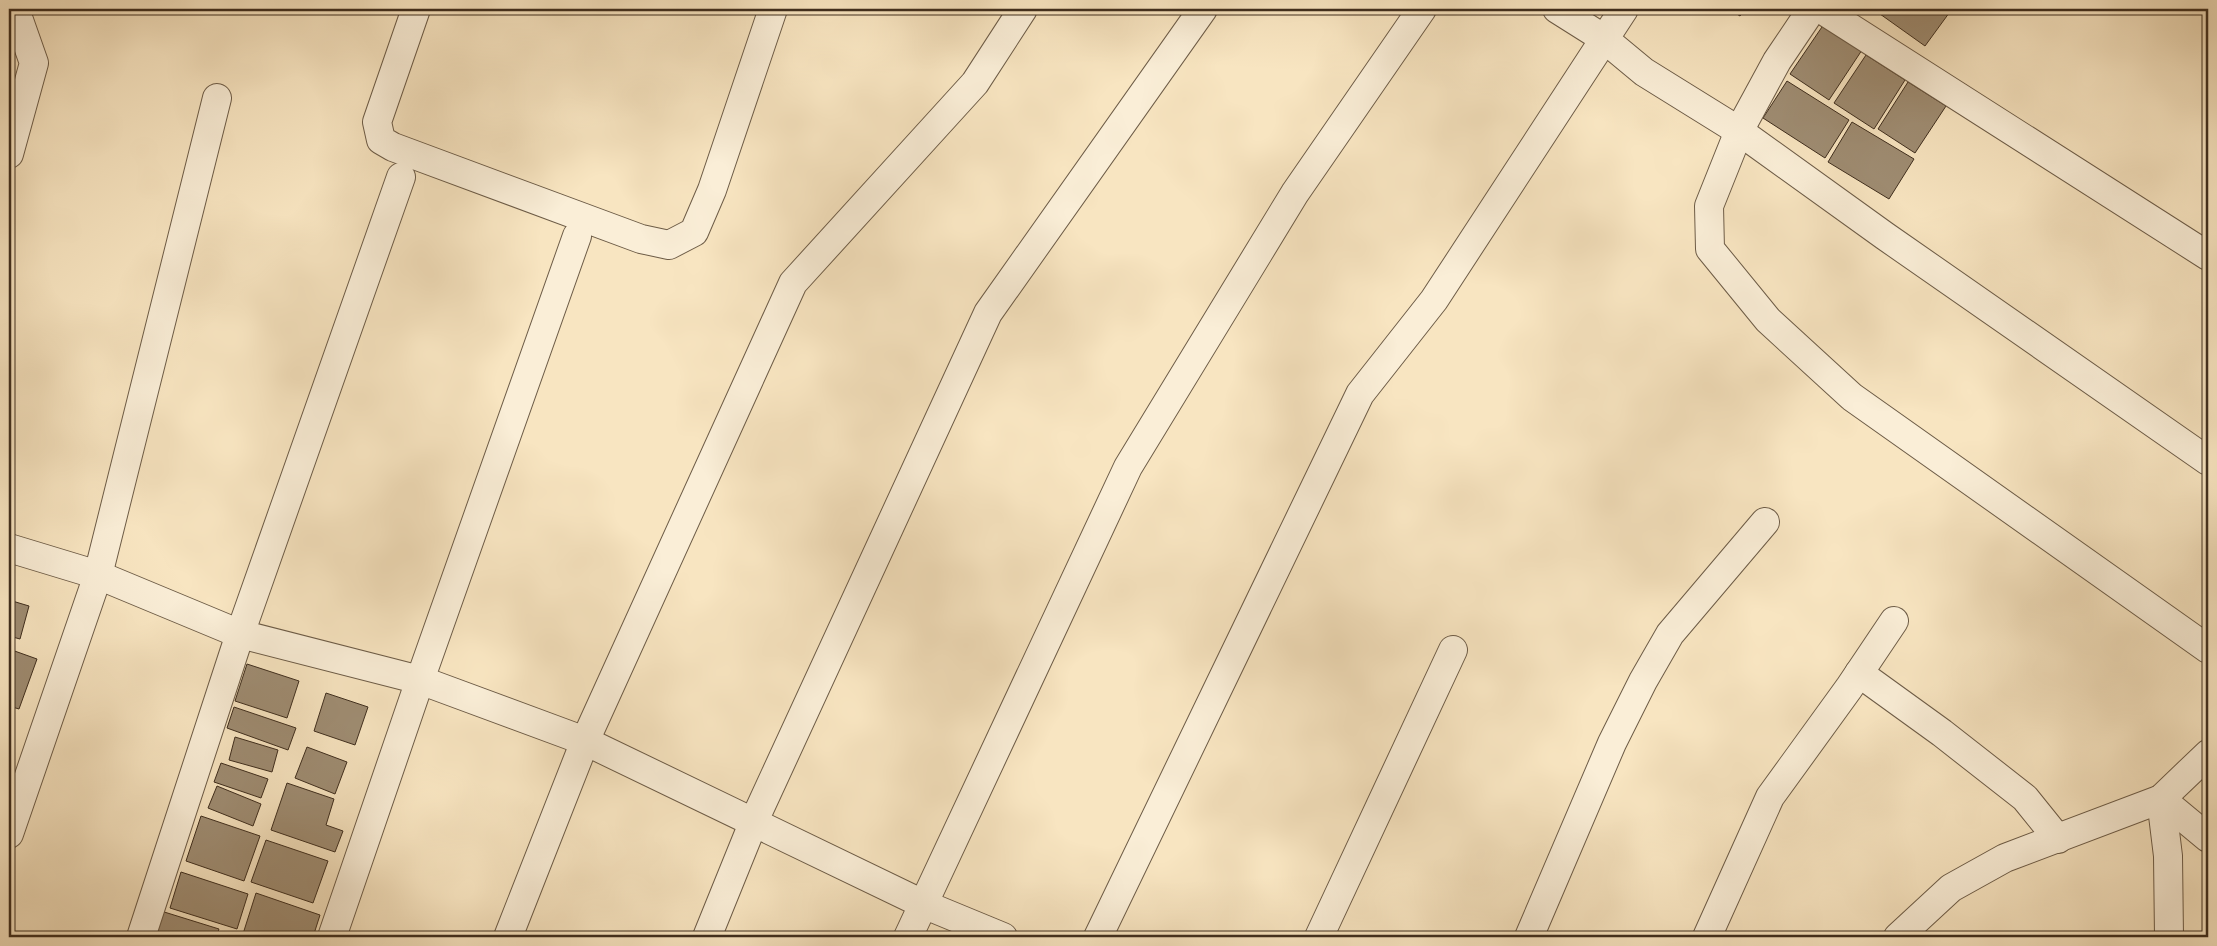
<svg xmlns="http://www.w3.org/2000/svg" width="2217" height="946" font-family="'IM FELL French Canon',serif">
  <rect width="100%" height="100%" fill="#f8e5c1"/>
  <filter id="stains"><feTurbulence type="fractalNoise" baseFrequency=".004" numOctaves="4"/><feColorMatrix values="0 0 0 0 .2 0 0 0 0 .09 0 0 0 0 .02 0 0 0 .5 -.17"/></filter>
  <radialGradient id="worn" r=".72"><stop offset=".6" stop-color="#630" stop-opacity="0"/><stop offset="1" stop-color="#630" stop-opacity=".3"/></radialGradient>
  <!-- building -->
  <g fill="#9f8d73" stroke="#3f2e1e">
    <polygon points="1729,9 1745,9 1740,16"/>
    <polygon points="1873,9 1952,9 1925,46"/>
    <polygon points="1824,24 1862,50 1829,100 1790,74"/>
    <polygon points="1866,55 1905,80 1874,129 1834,103"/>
    <polygon points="1787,81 1849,120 1825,158 1763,118"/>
    <polygon points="1908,82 1946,106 1915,153 1878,129"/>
    <polygon points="1852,122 1914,159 1889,199 1828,162"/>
    <polygon points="9,600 29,606 20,639 9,636"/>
    <polygon points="9,649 37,659 19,709 9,706"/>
    <polygon points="247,664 299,681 287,718 235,701"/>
    <polygon points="326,693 368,707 355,745 314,731"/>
    <polygon points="234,707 296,728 288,750 227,728"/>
    <polygon points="235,737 278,750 272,772 229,760"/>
    <polygon points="307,747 347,762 335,794 295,778"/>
    <polygon points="221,763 268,779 261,798 214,782"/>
    <polygon points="287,783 334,799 326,825 343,831 335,852 271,830"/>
    <polygon points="217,786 261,804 253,826 208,808"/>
    <polygon points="201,816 260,836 244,881 186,861"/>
    <polygon points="266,840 328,861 313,903 251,882"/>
    <polygon points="181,872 248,894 237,929 170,908"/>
    <polygon points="256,893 320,915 313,937 242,937"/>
    <polygon points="161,911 219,929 216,937 170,937 155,932"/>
  </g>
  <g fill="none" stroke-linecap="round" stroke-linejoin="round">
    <!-- minor casing -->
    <g stroke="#6d5c47" stroke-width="30">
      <g id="minor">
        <polyline points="416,9 377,122 381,140 393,147 641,239 669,245 694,232 712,190 773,9"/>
        <polyline points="1557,9 1603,38 1644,72 1739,131 1885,236 2208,461"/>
        <polyline points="1812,9 1777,61 1739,131 1709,206 1710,249 1768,320 1852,397 2208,649"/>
        <polyline points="1821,9 2208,256"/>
        <polyline points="9,154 34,63 15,9"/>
        <polyline points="9,548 98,575 240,634 420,680 585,741 923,904 1003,937"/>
        <polyline points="1859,673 1942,733 2025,798 2058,839"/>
        <polyline points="2161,799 2168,856 2169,937"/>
        <polyline points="2161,799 2208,838"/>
        <polyline points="9,834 98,575 217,98"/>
        <polyline points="141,937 240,634 401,177"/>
        <polyline points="332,937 420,680 577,236"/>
        <polyline points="508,937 585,741 793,283 975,83 1023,9"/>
        <polyline points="707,937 754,821 988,313 1203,9"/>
        <polyline points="908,937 1128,467 1295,193 1422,9"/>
        <polyline points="1098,937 1360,394 1434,300 1624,9"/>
        <polyline points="1319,937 1453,650"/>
        <polyline points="1529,937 1612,743 1643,681 1670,634 1765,522"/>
        <polyline points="1707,937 1770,797 1849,688 1894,621"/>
        <polyline points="1898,937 1951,888 2005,858 2161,799 2208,754"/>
      </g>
    </g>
    <!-- minor -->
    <use href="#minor" stroke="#faeed7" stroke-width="28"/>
  </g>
  <!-- margin -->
  <rect width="2217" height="946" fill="none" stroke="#f8e5c1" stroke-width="30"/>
  <rect x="10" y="10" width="2197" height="926" fill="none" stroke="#3f2e1e" stroke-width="2.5"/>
  <rect x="15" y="15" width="2187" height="916" fill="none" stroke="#3f2e1e"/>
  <rect width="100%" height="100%" filter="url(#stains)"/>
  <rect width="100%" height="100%" fill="url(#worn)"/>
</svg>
